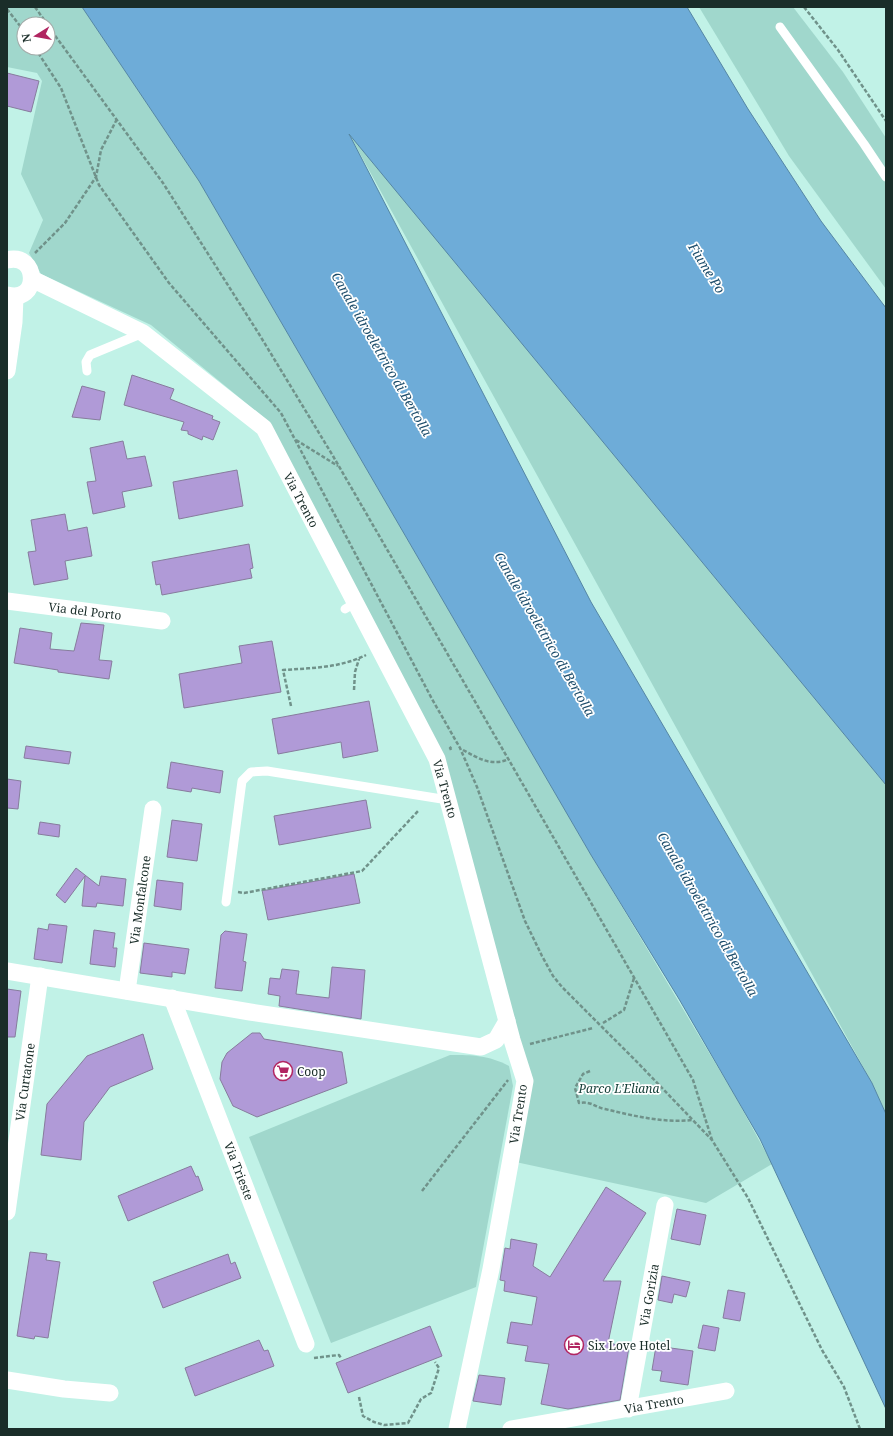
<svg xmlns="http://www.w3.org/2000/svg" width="893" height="1436" font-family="'Noto Serif',serif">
  <rect width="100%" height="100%" fill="#c1f2e7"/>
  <!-- green -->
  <g fill="#a0d7cc" fill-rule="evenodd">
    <path d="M7,7H82L199,181L591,855L735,1096L772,1164L706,1203L511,1161L525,1081L437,759L268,421L151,325L41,274L29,253L43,220L21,174L42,81L37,73L7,67ZM24,24H48V48H24Z"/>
    <polygon points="699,7 793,7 843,72 886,138 886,289 789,156"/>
    <polygon points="348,132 886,785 886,1114 872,1083"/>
    <path d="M450,1055C473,1055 488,1055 509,1066L513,1086L476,1287L331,1343L249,1137Z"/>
  </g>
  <!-- water -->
  <polygon fill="#6eacd8" stroke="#5586a4" points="82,7 687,7 748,109 821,221 886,308 886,785 349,134 591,602 872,1083 886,1114 886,1409 760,1139 679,999 591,855 199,181"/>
  <!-- building -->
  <g fill="#b09ad7" stroke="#877c9d">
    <polygon points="7,73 39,81 31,112 7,106"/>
    <polygon points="132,375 174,389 170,399 213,416 212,419 220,422 213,440 203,436 202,440 188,434 188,431 181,430 184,422 124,405"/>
    <polygon points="82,386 105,392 100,420 72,417"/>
    <polygon points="123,441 127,459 145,456 152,486 122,492 125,507 93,514 87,482 96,481 90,448"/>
    <polygon points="237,470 243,506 179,519 173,482"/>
    <polygon points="65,514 68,531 87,527 92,556 65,561 68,579 34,585 28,552 36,551 31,520"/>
    <polygon points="249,544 253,568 250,569 252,578 162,595 160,584 156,585 152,562"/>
    <polygon points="81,623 104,625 99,660 112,661 109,679 58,672 58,670 14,663 20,628 52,633 50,649 74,651"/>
    <polygon points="272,641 281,692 184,708 179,674 242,663 239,646"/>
    <polygon points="369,701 378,751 343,758 341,742 278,754 272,719"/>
    <polygon points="26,746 71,752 69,764 24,758"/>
    <polygon points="171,762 223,771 220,793 192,788 191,792 167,788"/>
    <polygon points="7,779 21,781 18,809 7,808"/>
    <polygon points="366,800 371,828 279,845 274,816"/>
    <polygon points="172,820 202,824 197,861 167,857"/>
    <polygon points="40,822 60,825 59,837 38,834"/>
    <polygon points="76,868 99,886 101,876 126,879 123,906 97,903 96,907 82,906 85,876 65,903 56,895"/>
    <polygon points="354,874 360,903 268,920 262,890 267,890"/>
    <polygon points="157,880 183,883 181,910 154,906"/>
    <polygon points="49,924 67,926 62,963 34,959 38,928 48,930"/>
    <polygon points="94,930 115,933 113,948 117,948 115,967 90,964"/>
    <polygon points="225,931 247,934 243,961 246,962 242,991 215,988 221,935"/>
    <polygon points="144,943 189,949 185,974 172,972 172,977 140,973"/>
    <polygon points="332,967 365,970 361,1019 279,1006 280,996 268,994 270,978 280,979 282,969 299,971 296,994 329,998"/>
    <polygon points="7,989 21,991 15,1037 7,1037"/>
    <polygon points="252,1033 260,1033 264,1039 342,1052 347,1083 257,1117 233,1106 220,1079 222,1062 227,1053"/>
    <polygon points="143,1034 153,1069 110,1087 84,1122 81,1160 41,1155 47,1104 87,1056"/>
    <polygon points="191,1166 196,1177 198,1176 203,1190 128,1221 118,1196"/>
    <polygon points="606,1187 646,1213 603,1281 621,1281 608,1343 629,1347 620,1400 568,1409 541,1404 549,1364 525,1361 528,1346 507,1343 511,1322 532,1325 537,1297 504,1291 505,1281 500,1280 505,1248 510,1249 511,1239 537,1244 533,1266 550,1277"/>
    <polygon points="677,1209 706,1215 700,1245 671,1239"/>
    <polygon points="30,1252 47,1254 46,1260 60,1262 48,1338 35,1336 34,1339 17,1336"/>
    <polygon points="228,1254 231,1264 235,1262 241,1278 163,1308 153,1282"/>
    <polygon points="662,1276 690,1282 686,1297 674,1294 672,1303 658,1300"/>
    <polygon points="728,1290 745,1293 740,1321 723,1318"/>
    <polygon points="703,1325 719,1328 715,1351 698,1348"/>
    <polygon points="430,1326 442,1356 348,1393 336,1363"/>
    <polygon points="259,1340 264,1351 268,1350 274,1366 195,1396 185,1368"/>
    <polygon points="656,1346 693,1351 688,1385 660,1381 662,1371 652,1370"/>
    <polygon points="479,1375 505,1378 501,1405 473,1401"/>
  </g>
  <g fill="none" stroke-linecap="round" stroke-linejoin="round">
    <!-- path -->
    <g stroke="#70928a" stroke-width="2.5" stroke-dasharray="4 2" stroke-linecap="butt">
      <polyline points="35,7 47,24"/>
      <polyline points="804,7 838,50 886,121"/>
      <polyline points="7,9 24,31"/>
      <polyline points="48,26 163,183 259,334 333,456 510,762 693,1080 712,1140"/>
      <polyline points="35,48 61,88 99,185 169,283 281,413 432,699 460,748 477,787 525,921 542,956 553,976 562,987 638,1063 712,1140 748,1198 822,1350 844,1387 860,1429"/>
      <polyline points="35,253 65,223 96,177 101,150 117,119"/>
      <polyline points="296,440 338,466"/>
      <polyline points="354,690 355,672 359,659"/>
      <path d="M291,706L283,670C311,668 340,668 366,655"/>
      <polyline points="451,750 450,748 453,746"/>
      <path d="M463,750C478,758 491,767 509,759"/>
      <polyline points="238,892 244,893 362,871 419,810"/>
      <polyline points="603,1023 624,1010 634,978"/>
      <polyline points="530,1044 593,1028"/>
      <path d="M590,1071L583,1074L575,1088L579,1103C592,1101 594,1107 605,1109C634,1116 663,1123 692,1120"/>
      <polyline points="422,1191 508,1080"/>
      <polyline points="314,1358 339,1355 341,1358"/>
      <polyline points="359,1397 363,1416 374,1422 384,1425 408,1423 421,1399 431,1393 439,1368 435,1362"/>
    </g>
    <!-- lane -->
    <g stroke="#fff" stroke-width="9">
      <polyline points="780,27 864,144 886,177"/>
      <polyline points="87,371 86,362 90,355 143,333"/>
      <polyline points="345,609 355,603"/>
      <polyline points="226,902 242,781 251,772 267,771 448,800"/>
    </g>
    <!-- street -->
    <g stroke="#fff" stroke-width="17">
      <path d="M7,260C39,252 40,304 7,295"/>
      <polyline points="32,279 143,333 264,428 437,759 512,1040 525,1081 491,1269 457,1429"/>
      <polyline points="7,371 14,322 15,297"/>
      <polyline points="7,601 162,621"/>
      <polyline points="7,971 250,1012 481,1047 496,1040 507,1021"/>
      <polyline points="127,991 153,809"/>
      <polyline points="172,998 306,1344"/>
      <polyline points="7,1212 40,976"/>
      <polyline points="7,1380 64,1389 110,1393"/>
      <polyline points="628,1409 665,1205"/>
      <polyline points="511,1429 726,1391"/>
    </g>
  </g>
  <!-- icons -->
  <defs>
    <g id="supermarket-ring" transform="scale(1)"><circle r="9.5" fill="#fff" stroke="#b12561" stroke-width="1.5"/><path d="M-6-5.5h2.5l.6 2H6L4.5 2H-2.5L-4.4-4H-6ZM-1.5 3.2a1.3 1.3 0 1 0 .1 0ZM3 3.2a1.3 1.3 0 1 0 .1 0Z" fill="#b12561"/></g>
    <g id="hotel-ring" transform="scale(1)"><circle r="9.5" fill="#fff" stroke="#b12561" stroke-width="1.5"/><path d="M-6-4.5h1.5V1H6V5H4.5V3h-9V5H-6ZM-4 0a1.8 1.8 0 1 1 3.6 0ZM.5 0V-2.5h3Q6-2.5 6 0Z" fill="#b12561"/></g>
  </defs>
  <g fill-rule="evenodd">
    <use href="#supermarket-ring" x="283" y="1071"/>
    <use href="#hotel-ring" x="574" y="1345"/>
  </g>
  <g text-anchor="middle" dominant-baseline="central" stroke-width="3.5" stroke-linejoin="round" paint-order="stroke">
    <!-- street labels -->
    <g font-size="12" fill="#1a2d29" stroke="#fff">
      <text transform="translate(301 500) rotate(62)">Via Trento</text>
      <text transform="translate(85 611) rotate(7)">Via del Porto</text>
      <text transform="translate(445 789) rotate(74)">Via Trento</text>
      <text transform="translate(140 900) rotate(-82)">Via Monfalcone</text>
      <text transform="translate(25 1082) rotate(-82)">Via Curtatone</text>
      <text transform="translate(518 1114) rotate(-81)">Via Trento</text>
      <text transform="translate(239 1171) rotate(69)">Via Trieste</text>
      <text transform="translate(649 1295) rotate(-80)">Via Gorizia</text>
      <text transform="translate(654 1404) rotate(-10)">Via Trento</text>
    </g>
    <!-- poi labels -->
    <g font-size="12" fill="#1a2d29" stroke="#fff" text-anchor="start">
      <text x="297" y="1071">Coop</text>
      <text x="588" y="1345">Six Love Hotel</text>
    </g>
    <!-- park labels -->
    <g font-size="12" font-style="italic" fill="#17413a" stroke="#fff">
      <text x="619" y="1088">Parco L'Eliana</text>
    </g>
    <!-- water labels -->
    <g font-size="13" font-style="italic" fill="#1d4d6b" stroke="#fff">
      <text transform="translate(707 268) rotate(58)">Fiume Po</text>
      <text transform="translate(382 354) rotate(60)">Canale idroelettrico di Bertolla</text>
      <text transform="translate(545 634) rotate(60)">Canale idroelettrico di Bertolla</text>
      <text transform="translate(708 914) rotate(60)">Canale idroelettrico di Bertolla</text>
    </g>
  </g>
  <!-- border -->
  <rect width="893" height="1436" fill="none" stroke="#1a2d29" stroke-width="16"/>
  <!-- north arrow -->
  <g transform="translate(36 36) rotate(259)"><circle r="19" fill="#ffffff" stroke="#a3aba9"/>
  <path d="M0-3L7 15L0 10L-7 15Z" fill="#b12561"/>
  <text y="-6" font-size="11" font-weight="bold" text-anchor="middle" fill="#1a2d29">N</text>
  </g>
</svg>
